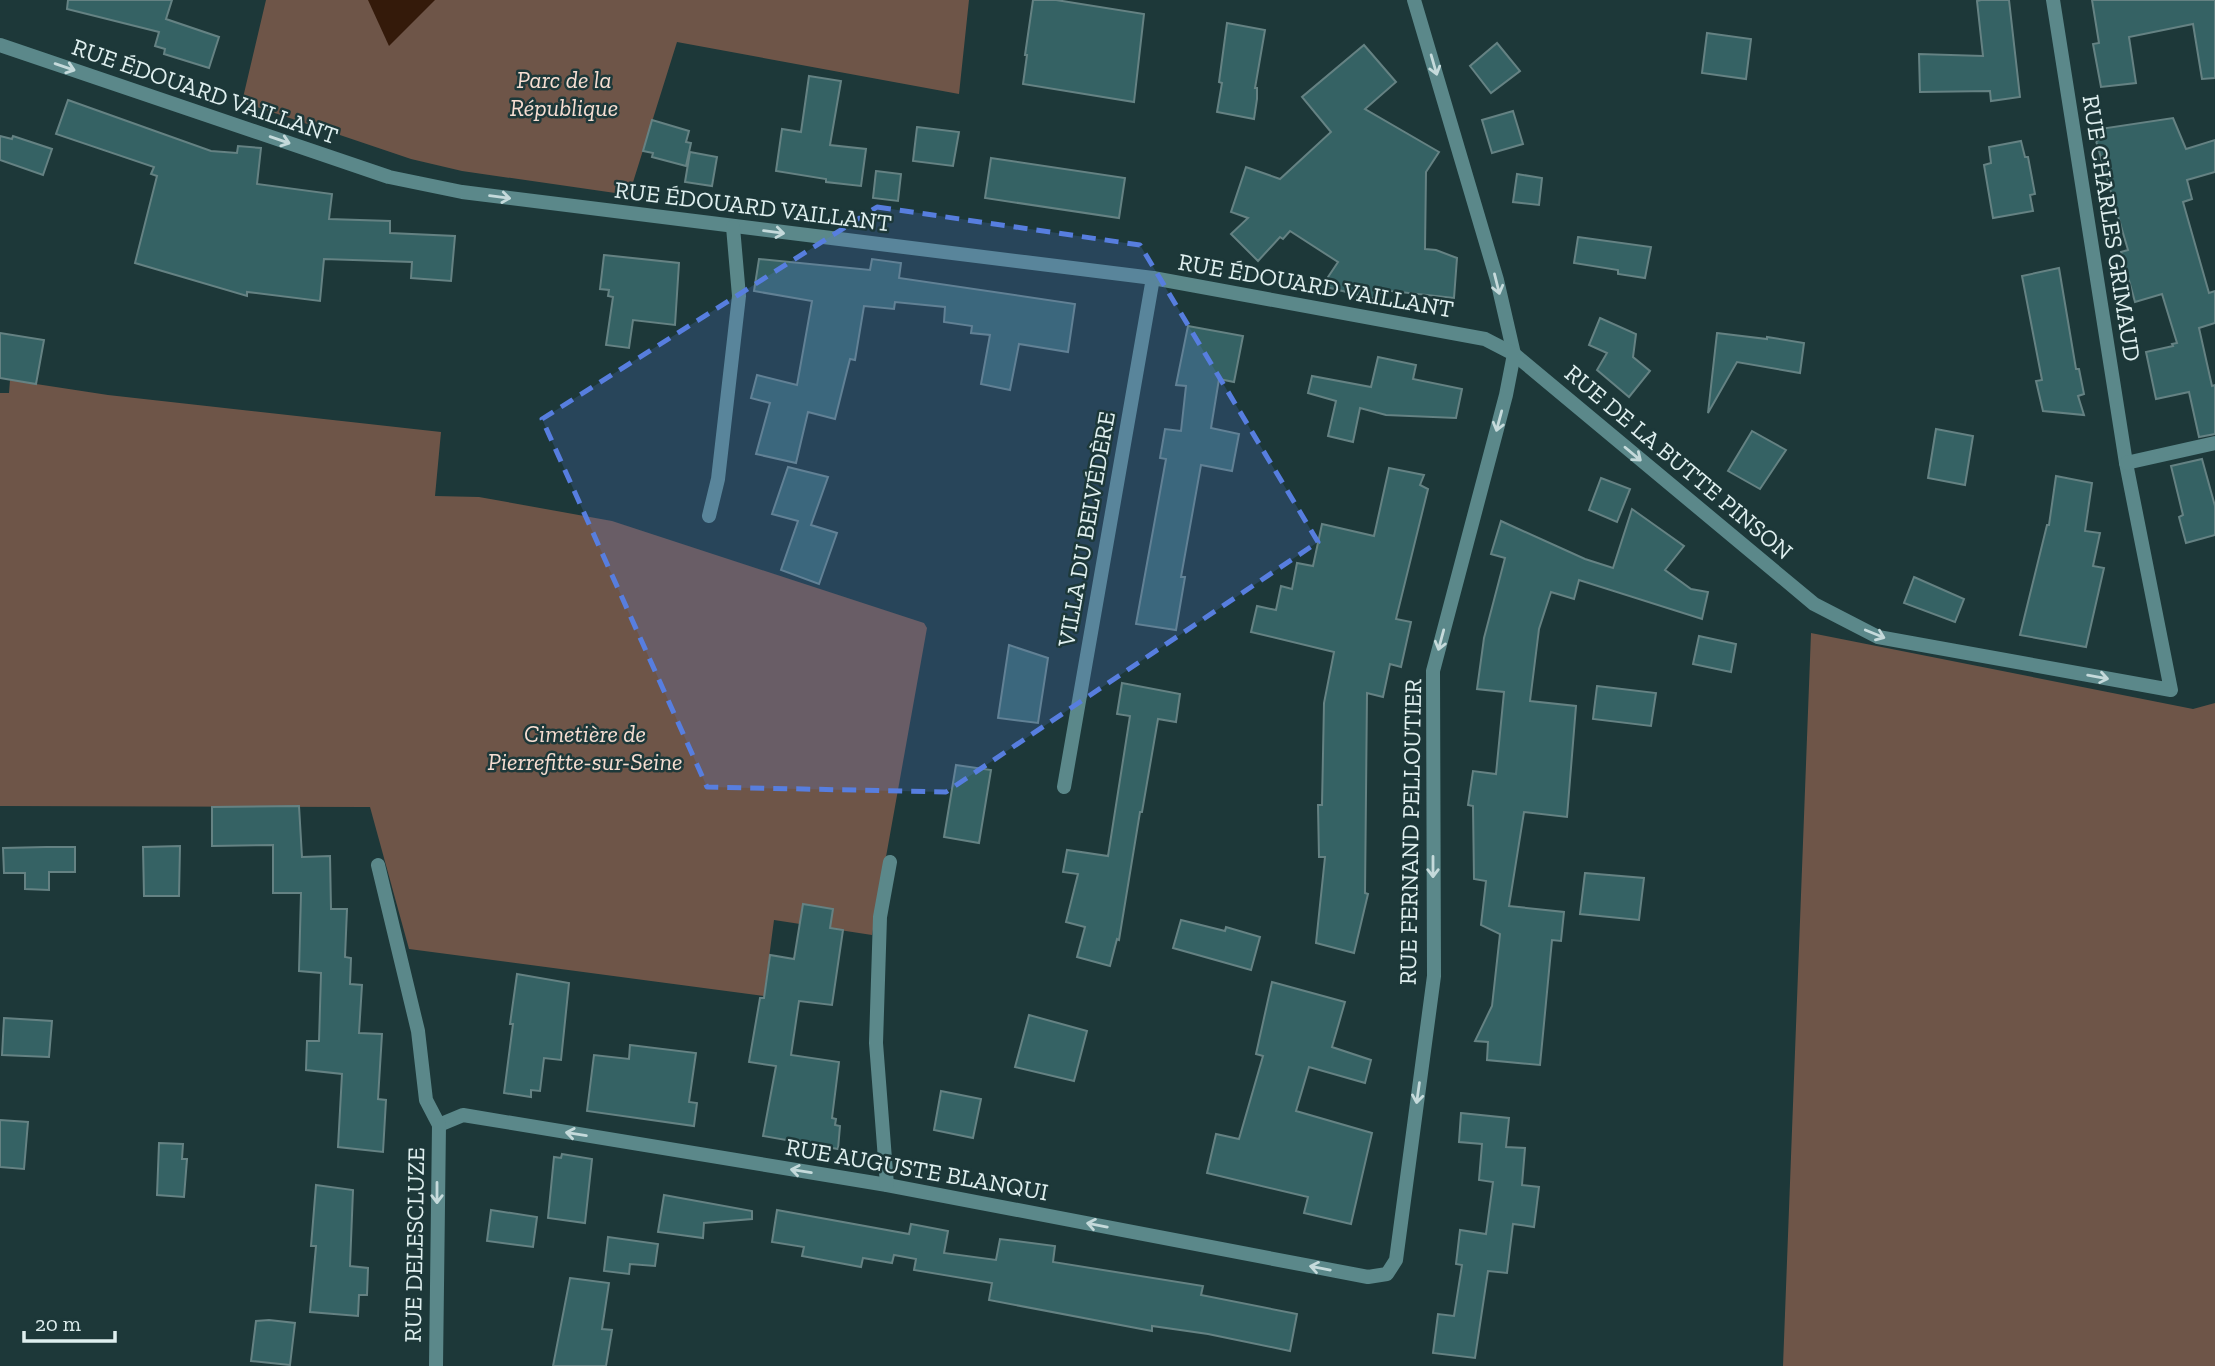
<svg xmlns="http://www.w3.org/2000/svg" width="2215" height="1366" font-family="'Zilla Slab',serif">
  <rect width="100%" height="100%" fill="#1d3839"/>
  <!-- green -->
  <g fill="#6e5548">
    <polygon points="266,0 969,0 959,94 677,42 629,195 462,171 411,159 242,102"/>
    <polygon points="10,380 108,395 441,432 435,496 479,497 612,521 924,623 927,628 872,935 774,920 764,996 409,949 370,807 0,806 0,393 9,393"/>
    <polygon points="1811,633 2193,709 2215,703 2215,1366 1783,1366"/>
  </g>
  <!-- water -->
  <polygon fill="#341a0a" points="368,0 435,0 389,46"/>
  <!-- building -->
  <g fill="#356264" stroke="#658283" stroke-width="2">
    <polygon points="68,0 172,0 166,19 219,37 209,68 164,54 165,49 155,46 159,32 67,9"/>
    <polygon points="1033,0 1056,0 1144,14 1134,102 1023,84 1027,55 1025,55"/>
    <polygon points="1981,0 2009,0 2020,97 1991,101 1990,91 1920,92 1919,54 1983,56 1977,1"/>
    <polygon points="2092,0 2215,0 2215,78 2202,79 2193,24 2129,37 2136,83 2101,87 2093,44 2099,43"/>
    <polygon points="1227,23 1265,30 1255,88 1257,88 1257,99 1254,119 1217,112 1222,83 1219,82"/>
    <polygon points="1707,33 1751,39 1746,79 1702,73"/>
    <polygon points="1497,43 1520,71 1491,93 1470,66"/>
    <polygon points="1364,45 1396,82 1365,109 1439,152 1426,172 1425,249 1436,250 1457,258 1454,298 1382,290 1376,299 1322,286 1338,262 1290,231 1283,239 1280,237 1258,261 1231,234 1248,218 1231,212 1246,167 1280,179 1331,132 1302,97"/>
    <polygon points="809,76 841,81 830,145 866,149 861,186 826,182 826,179 776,171 782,129 801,132"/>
    <polygon points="68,100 211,151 237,153 238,146 261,148 257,184 332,194 329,219 390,221 390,233 455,236 451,281 411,278 412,262 324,259 320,301 247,292 247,296 135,263 157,176 151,174 154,167 56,134"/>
    <polygon points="1513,111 1523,144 1492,153 1482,120"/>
    <polygon points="2173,118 2186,149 2215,140 2215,172 2187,180 2192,199 2183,202 2209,293 2215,291 2215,323 2199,328 2212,386 2215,385 2215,434 2199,437 2189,392 2156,399 2146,352 2173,346 2172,344 2177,343 2162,294 2135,302 2121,252 2128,250 2096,141 2102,139 2100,129"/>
    <polygon points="652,120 689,131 686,142 691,143 686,166 652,157 653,153 643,151"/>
    <polygon points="917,127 959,132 953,166 913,161"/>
    <polygon points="0,136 12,139 13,136 52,149 43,175 0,160"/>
    <polygon points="2021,141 2025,157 2028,157 2035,194 2030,195 2033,211 1993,218 1984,165 1991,163 1989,147"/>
    <polygon points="690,152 717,157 712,186 685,182"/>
    <polygon points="991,158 1125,178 1119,218 985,198"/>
    <polygon points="876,171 901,174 898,201 873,198"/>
    <polygon points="1517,174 1542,178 1539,205 1513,202"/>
    <polygon points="1578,237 1651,247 1645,278 1618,274 1618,270 1574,263"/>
    <polygon points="604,255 679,263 675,325 633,320 629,348 606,345 613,297 608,296 609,290 600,289"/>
    <polygon points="759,259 870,270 872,259 901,263 899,278 1075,304 1068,352 1019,344 1010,390 981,384 990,335 971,333 972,326 944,322 945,307 895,302 894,309 864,306 855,360 850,359 835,419 808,412 796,463 756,454 770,403 751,398 757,375 797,385 812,301 754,291"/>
    <polygon points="2059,268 2076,369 2079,369 2084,394 2078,396 2084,415 2043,411 2036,381 2042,380 2022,276"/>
    <polygon points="1600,318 1636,334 1633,357 1650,371 1629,397 1597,370 1607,353 1589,345"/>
    <polygon points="1188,326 1243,336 1234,382 1219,379 1211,428 1239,434 1232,471 1201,465 1181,577 1185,577 1176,630 1136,624 1166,459 1160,458 1165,429 1181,431 1186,386 1176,385"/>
    <polygon points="0,333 44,340 36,384 0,378"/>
    <polygon points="1717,333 1767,339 1767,337 1804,343 1800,373 1737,362 1708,413"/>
    <polygon points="1378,357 1416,365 1413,379 1462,389 1456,418 1386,415 1360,408 1353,442 1328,436 1336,401 1308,393 1312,376 1371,387"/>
    <polygon points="1936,429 1973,436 1965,485 1928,478"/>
    <polygon points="1752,431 1786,450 1760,489 1728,471"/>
    <polygon points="2202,459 2215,506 2215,535 2186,543 2179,517 2183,515 2171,466"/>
    <polygon points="788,467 828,477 811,525 837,533 819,584 781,570 798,521 772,514"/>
    <polygon points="1389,468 1424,475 1420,485 1428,489 1396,619 1411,622 1401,667 1390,664 1383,697 1367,693 1365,893 1368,894 1354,953 1316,943 1325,857 1319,857 1318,805 1322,805 1324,703 1334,652 1251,632 1257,606 1276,610 1281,586 1292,589 1297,563 1313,566 1322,524 1374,536"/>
    <polygon points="2056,476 2092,483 2085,531 2100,533 2093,566 2104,568 2086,647 2020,635 2047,525 2049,525"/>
    <polygon points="1601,478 1630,489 1617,522 1589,510"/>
    <polygon points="1632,509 1684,546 1665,570 1691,589 1708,592 1702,619 1579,580 1574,599 1551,592 1539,629 1530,701 1576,706 1567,817 1524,812 1509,906 1564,912 1561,941 1552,940 1540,1065 1487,1060 1488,1042 1475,1041 1492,1006 1500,934 1481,925 1486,881 1474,879 1473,806 1468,805 1473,771 1496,774 1504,692 1477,689 1484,638 1505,558 1491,554 1501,521 1585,559 1613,568"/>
    <polygon points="1914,577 1964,599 1955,622 1904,603"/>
    <polygon points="1699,636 1736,644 1731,672 1693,664"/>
    <polygon points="1009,645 1048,658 1038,723 998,718"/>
    <polygon points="1122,683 1180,694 1176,722 1158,719 1142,812 1140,812 1119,940 1117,939 1110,966 1077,957 1085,927 1066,922 1078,874 1063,872 1067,850 1108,856 1130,716 1117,714"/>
    <polygon points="1597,686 1656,693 1651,726 1593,719"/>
    <polygon points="956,765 991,770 979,843 944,837"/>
    <polygon points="299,806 302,857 330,856 331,909 347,909 345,957 351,958 350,984 362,985 359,1033 382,1034 378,1099 386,1100 383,1152 338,1147 342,1074 306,1070 307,1041 319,1041 321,973 299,971 301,893 273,893 273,845 212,846 212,807"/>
    <polygon points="180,846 179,896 144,896 143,847"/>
    <polygon points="46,847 75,847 75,872 49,872 49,890 25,889 25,873 4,873 3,848"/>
    <polygon points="1585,873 1644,878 1639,920 1580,914"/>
    <polygon points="803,904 833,909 830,928 843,930 832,1005 799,1001 791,1055 839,1062 832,1118 836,1119 835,1125 840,1126 838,1149 763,1136 776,1066 749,1062 760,998 764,998 770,955 794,959"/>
    <polygon points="1181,920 1225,931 1226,927 1260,937 1251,970 1173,948"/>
    <polygon points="517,974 569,983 561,1060 544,1058 540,1091 531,1090 531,1097 504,1093 513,1024 510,1024"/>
    <polygon points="1272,982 1345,1002 1332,1047 1371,1060 1365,1083 1309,1067 1296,1111 1372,1133 1351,1224 1304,1213 1308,1197 1207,1173 1216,1134 1239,1139 1263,1056 1256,1054"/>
    <polygon points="1029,1015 1087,1031 1074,1081 1015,1067"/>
    <polygon points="4,1018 52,1021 49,1057 2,1055"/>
    <polygon points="630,1045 696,1053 689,1102 697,1103 694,1126 587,1111 594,1055 629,1059"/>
    <polygon points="941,1091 981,1099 973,1138 934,1130"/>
    <polygon points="1461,1113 1509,1118 1506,1147 1525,1148 1522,1185 1539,1187 1534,1227 1513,1224 1507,1273 1488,1271 1475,1358 1433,1353 1438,1314 1454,1316 1462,1265 1456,1264 1460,1230 1486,1234 1493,1182 1479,1180 1482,1144 1459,1142"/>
    <polygon points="0,1120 28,1122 24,1169 0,1167"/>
    <polygon points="159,1143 183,1144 182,1159 187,1159 184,1197 157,1195"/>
    <polygon points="562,1154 592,1159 585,1223 548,1218 554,1157 561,1158"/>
    <polygon points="316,1185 353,1190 350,1266 368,1268 367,1295 359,1295 358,1316 310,1312 316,1246 311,1246"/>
    <polygon points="664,1195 752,1211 752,1219 704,1223 703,1238 658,1232"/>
    <polygon points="491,1210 537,1217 533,1247 487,1241"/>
    <polygon points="777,1210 909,1234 911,1224 948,1231 944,1253 996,1260 1000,1239 1055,1246 1053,1262 1203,1286 1201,1295 1297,1314 1290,1351 1208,1334 1152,1326 1152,1331 989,1300 992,1283 914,1270 916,1259 894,1255 892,1263 863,1258 861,1267 802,1256 804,1247 772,1242"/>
    <polygon points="608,1237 658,1244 655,1266 630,1264 629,1274 604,1271"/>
    <polygon points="570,1278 609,1283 602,1329 612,1330 606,1366 553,1366"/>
    <polygon points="269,1320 295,1323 290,1365 251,1361 256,1321"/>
  </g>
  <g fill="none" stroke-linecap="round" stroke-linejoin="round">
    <!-- street -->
    <g stroke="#5b888a" stroke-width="14">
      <polyline points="1414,0 1497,280 1514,354 1814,604 1878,637 2171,690 2126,463 2053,0"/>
      <polyline points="0,45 389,177 462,192 1153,278 1485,339 1514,354 1506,395 1433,671 1434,976 1396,1260 1387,1274 1368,1277 887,1185 463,1115 439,1125"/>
      <polyline points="2126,463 2215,443"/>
      <polyline points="709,516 718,479 739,296 733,227"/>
      <polyline points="1064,787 1153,278"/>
      <polyline points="378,865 418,1031 426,1100 439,1125"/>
      <polyline points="887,1185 876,1043 880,917 890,862"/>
      <polyline points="436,1366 439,1125"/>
    </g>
  </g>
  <!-- one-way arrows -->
  <defs><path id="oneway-shaft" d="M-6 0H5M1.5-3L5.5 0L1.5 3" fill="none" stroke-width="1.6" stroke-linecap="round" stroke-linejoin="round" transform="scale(1.75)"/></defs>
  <g stroke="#c5dadb">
    <use href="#oneway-shaft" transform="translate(1434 65) rotate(74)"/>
    <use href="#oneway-shaft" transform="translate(65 67) rotate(19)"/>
    <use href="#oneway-shaft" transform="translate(280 140) rotate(19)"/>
    <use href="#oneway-shaft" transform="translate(500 197) rotate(7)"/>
    <use href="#oneway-shaft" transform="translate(774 232) rotate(7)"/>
    <use href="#oneway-shaft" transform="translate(1497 284) rotate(76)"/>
    <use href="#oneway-shaft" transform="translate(1499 421) rotate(105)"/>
    <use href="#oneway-shaft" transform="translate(1633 454) rotate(40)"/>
    <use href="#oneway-shaft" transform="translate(1875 634) rotate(22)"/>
    <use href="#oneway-shaft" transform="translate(1441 640) rotate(105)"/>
    <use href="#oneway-shaft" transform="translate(2098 677) rotate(10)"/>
    <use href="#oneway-shaft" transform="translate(1433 867) rotate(90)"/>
    <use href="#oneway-shaft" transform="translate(1418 1093) rotate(98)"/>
    <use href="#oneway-shaft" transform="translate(576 1134) rotate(-171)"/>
    <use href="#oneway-shaft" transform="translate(801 1171) rotate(-171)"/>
    <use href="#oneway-shaft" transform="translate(437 1193) rotate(90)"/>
    <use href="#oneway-shaft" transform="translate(1097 1225) rotate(-169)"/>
    <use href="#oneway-shaft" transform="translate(1320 1268) rotate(-169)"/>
  </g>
  <!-- marked area -->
  <path fill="#577edf" fill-opacity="0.2" stroke="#577edf" stroke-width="5" stroke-dasharray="14 9" stroke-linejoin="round" d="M877,207L1140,245L1318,542L946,792L707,787L542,419Z"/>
  <g text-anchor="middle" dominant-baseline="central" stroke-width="5" stroke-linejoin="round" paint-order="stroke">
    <!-- park labels -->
    <g font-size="24" font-style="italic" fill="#f7ded2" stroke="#1d3839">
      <text x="564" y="79">Parc de la<tspan x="564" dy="28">République</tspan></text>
      <text x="585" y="733">Cimetière de<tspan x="585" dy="28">Pierrefitte-sur-Seine</tspan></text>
    </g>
    <!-- street labels -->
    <g font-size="24" fill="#dfefef" stroke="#1d3839">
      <text transform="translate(205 91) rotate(19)">RUE ÉDOUARD VAILLANT</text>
      <text transform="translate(753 206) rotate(7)">RUE ÉDOUARD VAILLANT</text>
      <text transform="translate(2112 228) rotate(81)">RUE CHARLES GRIMAUD</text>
      <text transform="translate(1316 285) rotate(10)">RUE ÉDOUARD VAILLANT</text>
      <text transform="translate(1679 462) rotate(40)">RUE DE LA BUTTE PINSON</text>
      <text transform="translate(1086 529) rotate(-80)">VILLA DU BELVÉDÈRE</text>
      <text transform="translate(1410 832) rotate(-89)">RUE FERNAND PELLOUTIER</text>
      <text transform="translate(917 1169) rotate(10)">RUE AUGUSTE BLANQUI</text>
      <text transform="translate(414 1245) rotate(-89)">RUE DELESCLUZE</text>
    </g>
  </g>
  <!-- scale -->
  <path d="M24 1331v10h91v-10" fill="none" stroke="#dfefef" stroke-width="3.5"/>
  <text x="35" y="1331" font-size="21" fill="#dfefef" stroke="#1d3839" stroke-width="5" paint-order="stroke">20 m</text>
</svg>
